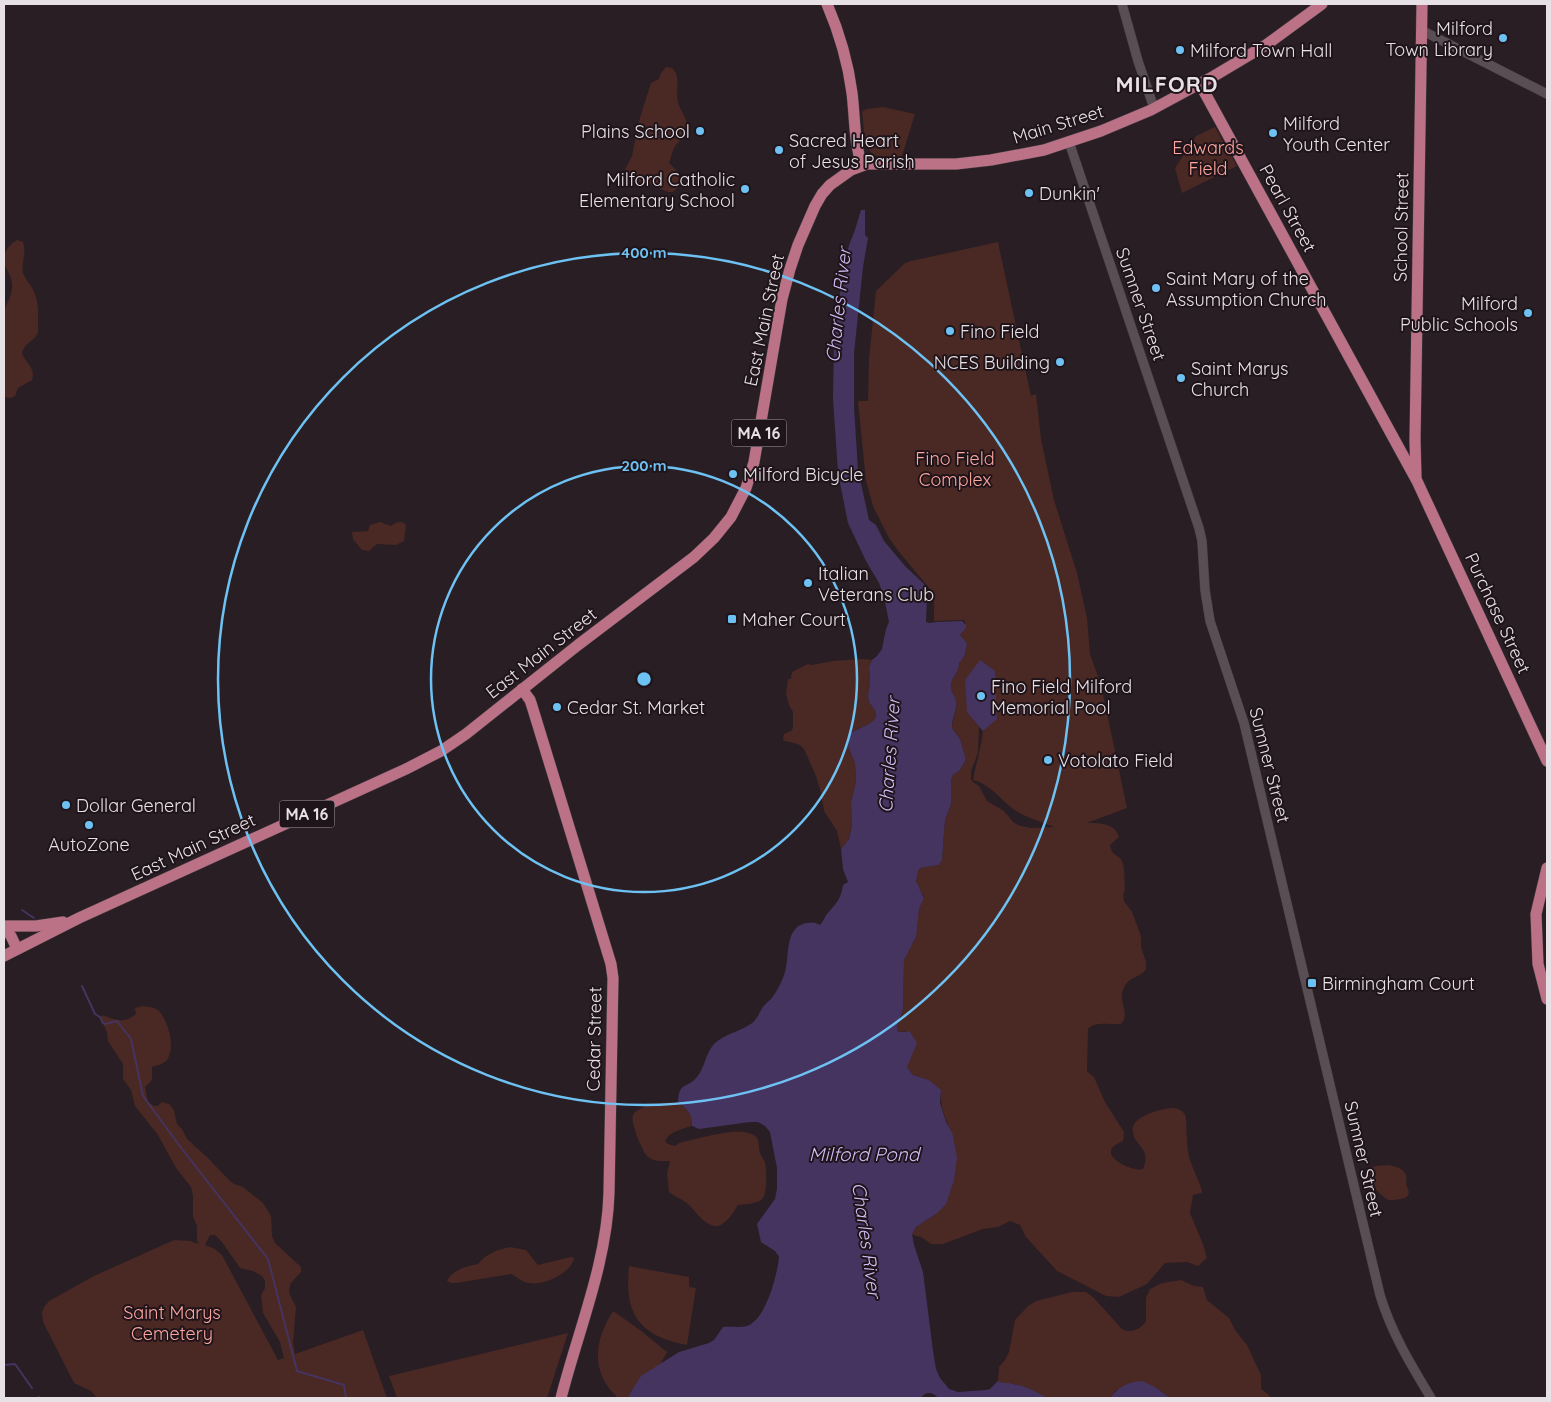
<svg xmlns="http://www.w3.org/2000/svg" width="1551" height="1402" font-family="Quicksand,sans-serif">
  <rect width="100%" height="100%" fill="#281e24"/>
  <!-- green -->
  <g fill="#4a2824" fill-rule="evenodd">
    <path d="M666,67L672,68C682,78 675,89 678,102C680,111 688,118 687,128C686,136 678,141 674,148C672,152 671,158 669,163L682,176V184L673,192H668L650,184L630,180L625,175V170L632,156L639,121L651,83L659,79L661,73Z"/>
    <path d="M883,107L915,114L902,156C894,156 885,157 877,156C863,152 864,125 862,112L866,109Z"/>
    <polygon points="1215,127 1237,166 1182,193 1175,168 1196,136"/>
    <path d="M17,240L23,242C27,254 21,262 23,273C26,281 34,288 36,297C39,307 38,321 38,332C35,341 24,343 22,353C26,364 36,368 32,380L18,388L15,396L11,398L4,397C4,370 2,343 4,316C4,306 12,297 12,287C13,274 3,268 4,258C5,250 10,244 17,240Z"/>
    <path d="M998,242L1031,396L1036,394L1041,439L1054,500L1077,573L1087,618L1090,654L1101,685L1127,808L1087,823C1100,823 1115,823 1119,837L1110,845L1112,852L1121,859L1124,868L1125,890L1123,895L1124,901L1132,912L1141,936V947L1146,962V969C1139,979 1128,976 1123,990C1118,1002 1131,1013 1121,1024C1111,1025 1095,1021 1088,1029L1087,1071L1094,1077L1105,1102L1124,1132L1123,1141C1119,1143 1111,1146 1111,1151C1109,1161 1135,1172 1143,1169C1153,1146 1130,1146 1133,1127C1135,1116 1162,1108 1173,1108C1178,1108 1183,1111 1185,1115C1187,1118 1186,1133 1187,1138C1187,1144 1188,1151 1189,1157C1193,1169 1198,1179 1202,1190V1193L1193,1195L1190,1213L1203,1244L1207,1258L1198,1266L1187,1262L1165,1263L1147,1284L1119,1297L1106,1296L1057,1271L1026,1237L1020,1225L1010,1221L998,1227L983,1229L943,1244H931L921,1237L913,1235L912,1234L916,1227L936,1214L952,1132C944,1118 940,1106 941,1090L929,1080L913,1075L907,1067L906,1031L900,1032L897,1031V1027L903,1009L904,960L909,948L914,942L919,909L924,896C918,887 912,878 920,868L939,865L942,860L945,820L951,804V780L953,775L960,770L965,761V756L960,739L952,728C952,719 958,710 956,700C955,695 950,692 951,685C952,676 959,675 959,663C964,659 968,649 966,642C966,642 961,636 960,635C963,627 969,629 964,620L934,621V602L930,589L899,552L889,538L873,506L866,481L858,401H868L869,359L876,291L905,263L911,261ZM979,727L983,731C981,749 976,763 973,780C992,784 1002,803 1018,812C1029,819 1043,822 1054,827L1030,828L1018,825L1013,822L1004,811L987,801L979,786L973,782L971,779V771L978,753Z"/>
    <path d="M380,522L391,526C396,522 402,520 406,525L404,541L396,545L377,544L369,551L362,550L353,539L352,532L368,531L370,525Z"/>
    <path d="M863,659L872,660L869,667L870,682L868,696L869,702L876,712V717L873,721L869,724L852,732L848,746L855,763L856,782L851,803L852,825L848,841L841,849L837,831L824,811L821,793L816,776L805,751C800,741 791,744 783,740L784,734L791,731L793,728V712L789,705L786,694L788,679H791L792,672L808,664L812,665L833,661Z"/>
    <path d="M143,1006C147,1007 154,1007 158,1010C168,1019 177,1050 166,1061C162,1065 157,1065 152,1067V1080L145,1087L148,1102L154,1106H158L162,1102L169,1104L174,1110L177,1124L182,1129L187,1139L208,1158L228,1179L234,1184L243,1187L263,1203L271,1216L272,1236L275,1243L301,1267V1272L291,1283L289,1290L290,1295L296,1307L293,1343L295,1354L363,1330L387,1398H97L91,1391L74,1383L43,1322L42,1313L44,1307L49,1301L94,1276L174,1240L190,1241L199,1244L197,1241V1226L193,1217V1196L191,1187L176,1168L158,1135L135,1106L131,1090L123,1079V1064L108,1041L107,1032L100,1017L103,1015C115,1020 124,1024 136,1014L135,1008ZM210,1235H215L222,1242L240,1268L253,1271L262,1276L265,1281V1288L261,1295L263,1313L280,1342L284,1358L278,1360L222,1255L215,1249L205,1245Z"/>
    <path d="M678,1102C688,1110 692,1113 692,1126C682,1129 670,1131 665,1141L668,1144L675,1146L679,1143C698,1139 735,1127 751,1134C761,1137 758,1145 760,1153C761,1156 764,1159 765,1163C767,1169 767,1192 763,1198C759,1204 745,1204 738,1205C734,1211 731,1217 726,1221C712,1236 698,1214 689,1205C683,1199 675,1197 669,1192L667,1174L670,1161C663,1161 653,1162 647,1156C642,1150 630,1122 633,1115C640,1103 666,1103 678,1102Z"/>
    <path d="M1388,1165C1399,1167 1409,1170 1406,1184L1409,1192C1408,1197 1406,1198 1401,1199C1397,1199 1392,1201 1389,1200C1380,1197 1368,1180 1367,1172L1370,1168L1376,1166Z"/>
    <path d="M510,1247L526,1250L538,1265L571,1257L574,1258C572,1273 543,1286 529,1283C521,1282 518,1277 511,1274L456,1283H451L447,1281C452,1270 467,1266 478,1264C486,1254 496,1250 510,1247Z"/>
    <path d="M629,1266L689,1277V1287L696,1288L687,1345C639,1336 624,1314 629,1266Z"/>
    <path d="M1181,1280L1194,1286L1203,1287L1207,1300L1229,1318L1235,1330L1247,1345L1261,1375V1389L1268,1394L1270,1398H1170L1155,1387L1116,1390L1110,1398H1047L1027,1388L1014,1384L1000,1383L998,1381L999,1367L1005,1360L1009,1352L1015,1320L1028,1306L1036,1301L1072,1292H1086L1094,1298L1122,1329C1131,1334 1141,1329 1146,1321V1298L1150,1289L1162,1283Z"/>
    <path d="M613,1311L640,1330L667,1352L654,1376L636,1398H618C590,1372 594,1341 613,1311Z"/>
    <polygon points="568,1333 547,1398 397,1398 389,1376"/>
  </g>
  <!-- water -->
  <g fill="#453460">
    <path d="M861,210H865V235L868,238L863,267L854,353V407L858,470L869,520L876,525L884,541L905,566L924,584L927,597L926,622L929,623L937,622L962,621L966,625V628L960,635L967,643C966,651 965,658 959,663C959,674 952,676 951,685C950,692 955,695 956,700C958,710 951,719 952,728L960,739L965,756V761L960,770L953,775L951,780V804L945,820L942,860L939,865L920,868L918,871L916,881L924,898L919,909L916,937L904,960L903,1009L897,1027V1031C901,1033 906,1031 910,1032L917,1043L907,1067L913,1075L929,1080L941,1090L940,1103L946,1122L952,1132L957,1157L954,1180L946,1204L936,1214L916,1227L912,1234L914,1245L923,1272L933,1351L936,1369L940,1378L949,1389L958,1392L986,1390L990,1389L998,1381C1002,1384 1007,1382 1013,1384C1025,1386 1037,1392 1047,1398H938C933,1392 925,1391 921,1398H629V1395L641,1376L679,1352L709,1343L714,1340L723,1327C731,1326 739,1328 747,1326C766,1319 777,1276 779,1257L775,1251L761,1242L757,1224L775,1199L777,1189V1168L770,1132L765,1126L758,1122H750L699,1129L692,1126C692,1113 688,1110 678,1102C679,1081 687,1089 697,1077C705,1068 705,1053 715,1043C725,1034 738,1032 749,1025C757,1021 758,1014 763,1007C765,1004 768,1002 771,999C776,993 783,980 785,972C790,955 784,928 806,923C812,922 815,922 820,925C823,922 824,918 827,914C836,903 841,900 843,885L848,882L843,869L841,849L849,839L852,825L851,803L856,782L855,763L848,746L850,735L852,732L869,724L873,721L876,717V712L869,702L868,696L870,682L869,667L872,660L877,656L882,649L886,629L889,622L884,597L879,583L866,561L848,523L838,473L833,399L834,339L842,278L849,245L853,235L854,233Z"/>
    <polygon points="980,660 995,671 997,719 983,731 967,712 965,680"/>
    <path d="M1142,1381L1155,1387L1170,1398H1110C1118,1387 1128,1382 1142,1381Z"/>
  </g>
  <g fill="none" stroke-linecap="round" stroke-linejoin="round">
    <!-- stream -->
    <g stroke="#453460" stroke-width="2">
      <polyline points="22,910 34,918"/>
      <polyline points="82,986 95,1014 100,1017 103,1023 105,1024 117,1021 131,1039 143,1096 182,1149 268,1259 297,1371 344,1385 346,1398"/>
      <polyline points="4,1365 15,1364 32,1388"/>
      <polyline points="39,1397 40,1398"/>
      <polyline points="1277,1398 1283,1398"/>
    </g>
    <!-- minor casing -->
    <g stroke="#443c41" stroke-width="10">
      <g id="minor">
        <polyline points="1122,4 1138,61 1154,108"/>
        <polyline points="1421,30 1547,94"/>
        <path d="M1069,142L1199,528L1202,541L1205,590L1210,621L1244,723L1380,1295C1391,1332 1411,1365 1431,1398"/>
      </g>
    </g>
    <!-- major casing -->
    <g stroke="#443c41" stroke-width="12">
      <g id="major">
        <path d="M827,4C839,32 848,62 852,93C855,117 854,143 862,165"/>
        <polyline points="1200,84 1417,481 1547,761"/>
        <polyline points="1416,477 1415,440 1422,4"/>
        <path d="M522,689L530,700L532,706L611,964L613,978L609,1193C607,1263 578,1331 561,1398"/>
        <polyline points="1547,868 1536,914 1538,964 1547,999"/>
        <polyline points="4,926 36,926 63,922"/>
        <polyline points="4,928 11,936 17,949"/>
        <polyline points="4,956 79,918 406,769 441,751 466,734 578,645 694,557 714,538 731,517 746,488 754,462 782,299 790,269 798,245 815,206 822,194 830,185 851,170 867,164 956,164 991,160 1044,150 1101,131 1151,110 1214,76 1266,45 1322,4"/>
      </g>
    </g>
    <!-- minor -->
    <use href="#minor" stroke="#5a4e55" stroke-width="9"/>
    <!-- major -->
    <use href="#major" stroke="#bb7286" stroke-width="11"/>
  </g>
  <!-- distance rings -->
  <g fill="none" stroke="#6ec2f3" stroke-width="2.5">
    <circle cx="644" cy="679" r="213"/>
    <circle cx="644" cy="679" r="426"/>
  </g>
  <!-- markers -->
  <g fill="#6ec2f3" stroke="#1f141a" stroke-width="2">
    <circle cx="1503" cy="38" r="5"/>
    <circle cx="1180" cy="50" r="5"/>
    <circle cx="700" cy="131" r="5"/>
    <circle cx="1273" cy="133" r="5"/>
    <circle cx="779" cy="150" r="5"/>
    <circle cx="745" cy="189" r="5"/>
    <circle cx="1029" cy="193" r="5"/>
    <circle cx="1156" cy="288" r="5"/>
    <circle cx="1528" cy="313" r="5"/>
    <circle cx="950" cy="331" r="5"/>
    <circle cx="1060" cy="362" r="5"/>
    <circle cx="1181" cy="378" r="5"/>
    <circle cx="733" cy="474" r="5"/>
    <circle cx="808" cy="583" r="5"/>
    <rect x="727" y="614" width="10" height="10" rx="2.5"/>
    <circle cx="981" cy="696" r="5"/>
    <circle cx="557" cy="707" r="5"/>
    <circle cx="1048" cy="760" r="5"/>
    <circle cx="66" cy="805" r="5"/>
    <circle cx="89" cy="825" r="5"/>
    <rect x="1307" y="978" width="10" height="10" rx="2.5"/>
  </g>
  <g text-anchor="middle" dominant-baseline="central" stroke-width="4" stroke-linejoin="round" paint-order="stroke">
    <!-- shield labels -->
    <g fill="#1f141a" stroke="#aba3a7" stroke-width="1">
      <rect x="731.5" y="419.5" width="55" height="27" rx="4"/>
      <rect x="279.5" y="800.5" width="55" height="27" rx="4"/>
    </g>
    <g font-size="16" font-weight="bold" fill="#e7e0e4">
      <text x="759" y="433">MA 16</text>
      <text x="307" y="814">MA 16</text>
    </g>
    <!-- poi labels -->
    <g font-size="18" fill="#e7e0e4" stroke="#1f141a" text-anchor="start">
      <text x="1493" y="28" text-anchor="end">Milford<tspan x="1493" dy="21">Town Library</tspan></text>
      <text x="1190" y="50">Milford Town Hall</text>
      <text x="1283" y="123">Milford<tspan x="1283" dy="21">Youth Center</tspan></text>
      <text x="690" y="131" text-anchor="end">Plains School</text>
      <text x="789" y="140">Sacred Heart<tspan x="789" dy="21">of Jesus Parish</tspan></text>
      <text x="735" y="179" text-anchor="end">Milford Catholic<tspan x="735" dy="21">Elementary School</tspan></text>
      <text x="1039" y="193">Dunkin'</text>
      <text x="1166" y="278">Saint Mary of the<tspan x="1166" dy="21">Assumption Church</tspan></text>
      <text x="1518" y="303" text-anchor="end">Milford<tspan x="1518" dy="21">Public Schools</tspan></text>
      <text x="960" y="331">Fino Field</text>
      <text x="1050" y="362" text-anchor="end">NCES Building</text>
      <text x="1191" y="368">Saint Marys<tspan x="1191" dy="21">Church</tspan></text>
      <text x="743" y="474">Milford Bicycle</text>
      <text x="818" y="573">Italian<tspan x="818" dy="21">Veterans Club</tspan></text>
      <text x="742" y="619">Maher Court</text>
      <text x="991" y="686">Fino Field Milford<tspan x="991" dy="21">Memorial Pool</tspan></text>
      <text x="567" y="707">Cedar St. Market</text>
      <text x="1058" y="760">Votolato Field</text>
      <text x="76" y="805">Dollar General</text>
      <text x="89" y="844" text-anchor="middle">AutoZone</text>
      <text x="1322" y="983">Birmingham Court</text>
    </g>
    <!-- street labels -->
    <g font-size="18" fill="#e7e0e4" stroke="#1f141a">
      <text transform="translate(1058 124) rotate(-17)">Main Street</text>
      <text transform="translate(1288 208) rotate(61)">Pearl Street</text>
      <text transform="translate(1401 227) rotate(-89)">School Street</text>
      <text transform="translate(1141 304) rotate(71)">Sumner Street</text>
      <text transform="translate(764 320) rotate(-78)">East Main Street</text>
      <text transform="translate(1498 613) rotate(65)">Purchase Street</text>
      <text transform="translate(541 653) rotate(-38)">East Main Street</text>
      <text transform="translate(1270 765) rotate(76)">Sumner Street</text>
      <text transform="translate(193 847) rotate(-25)">East Main Street</text>
      <text transform="translate(594 1039) rotate(-89)">Cedar Street</text>
      <text transform="translate(1364 1159) rotate(77)">Sumner Street</text>
    </g>
    <!-- park labels -->
    <g font-size="18" fill="#fea69d" stroke="#1f141a">
      <text x="1208" y="147">Edwards<tspan x="1208" dy="21">Field</tspan></text>
      <text x="955" y="458">Fino Field<tspan x="955" dy="21">Complex</tspan></text>
      <text x="172" y="1312">Saint Marys<tspan x="172" dy="21">Cemetery</tspan></text>
    </g>
    <!-- water labels -->
    <g font-size="19" font-style="italic" fill="#d0bcf7" stroke="#1f141a">
      <text transform="translate(838 305) rotate(-84)">Charles River</text>
      <text transform="translate(889 755) rotate(-86)">Charles River</text>
      <text x="864" y="1154">Milford Pond</text>
      <text transform="translate(867 1240) rotate(82)">Charles River</text>
    </g>
    <!-- district labels -->
    <g font-size="22" font-weight="bold" letter-spacing="1" fill="#e7e0e4" stroke="#1f141a">
      <text x="1167" y="84">MILFORD</text>
    </g>
  </g>
  <circle cx="644" cy="679" r="8" fill="#6ec2f3" stroke="#1f141a" stroke-width="2.5"/>
  <g font-size="15" text-anchor="middle" font-weight="bold" fill="#6ec2f3" stroke="#1f141a" stroke-width="4" stroke-linejoin="round" paint-order="stroke">
    <text x="644" y="258">400 m</text>
    <text x="644" y="471">200 m</text>
  </g>
  <!-- border -->
  <rect width="1551" height="1402" fill="none" stroke="#e7e0e4" stroke-width="10"/>
</svg>
